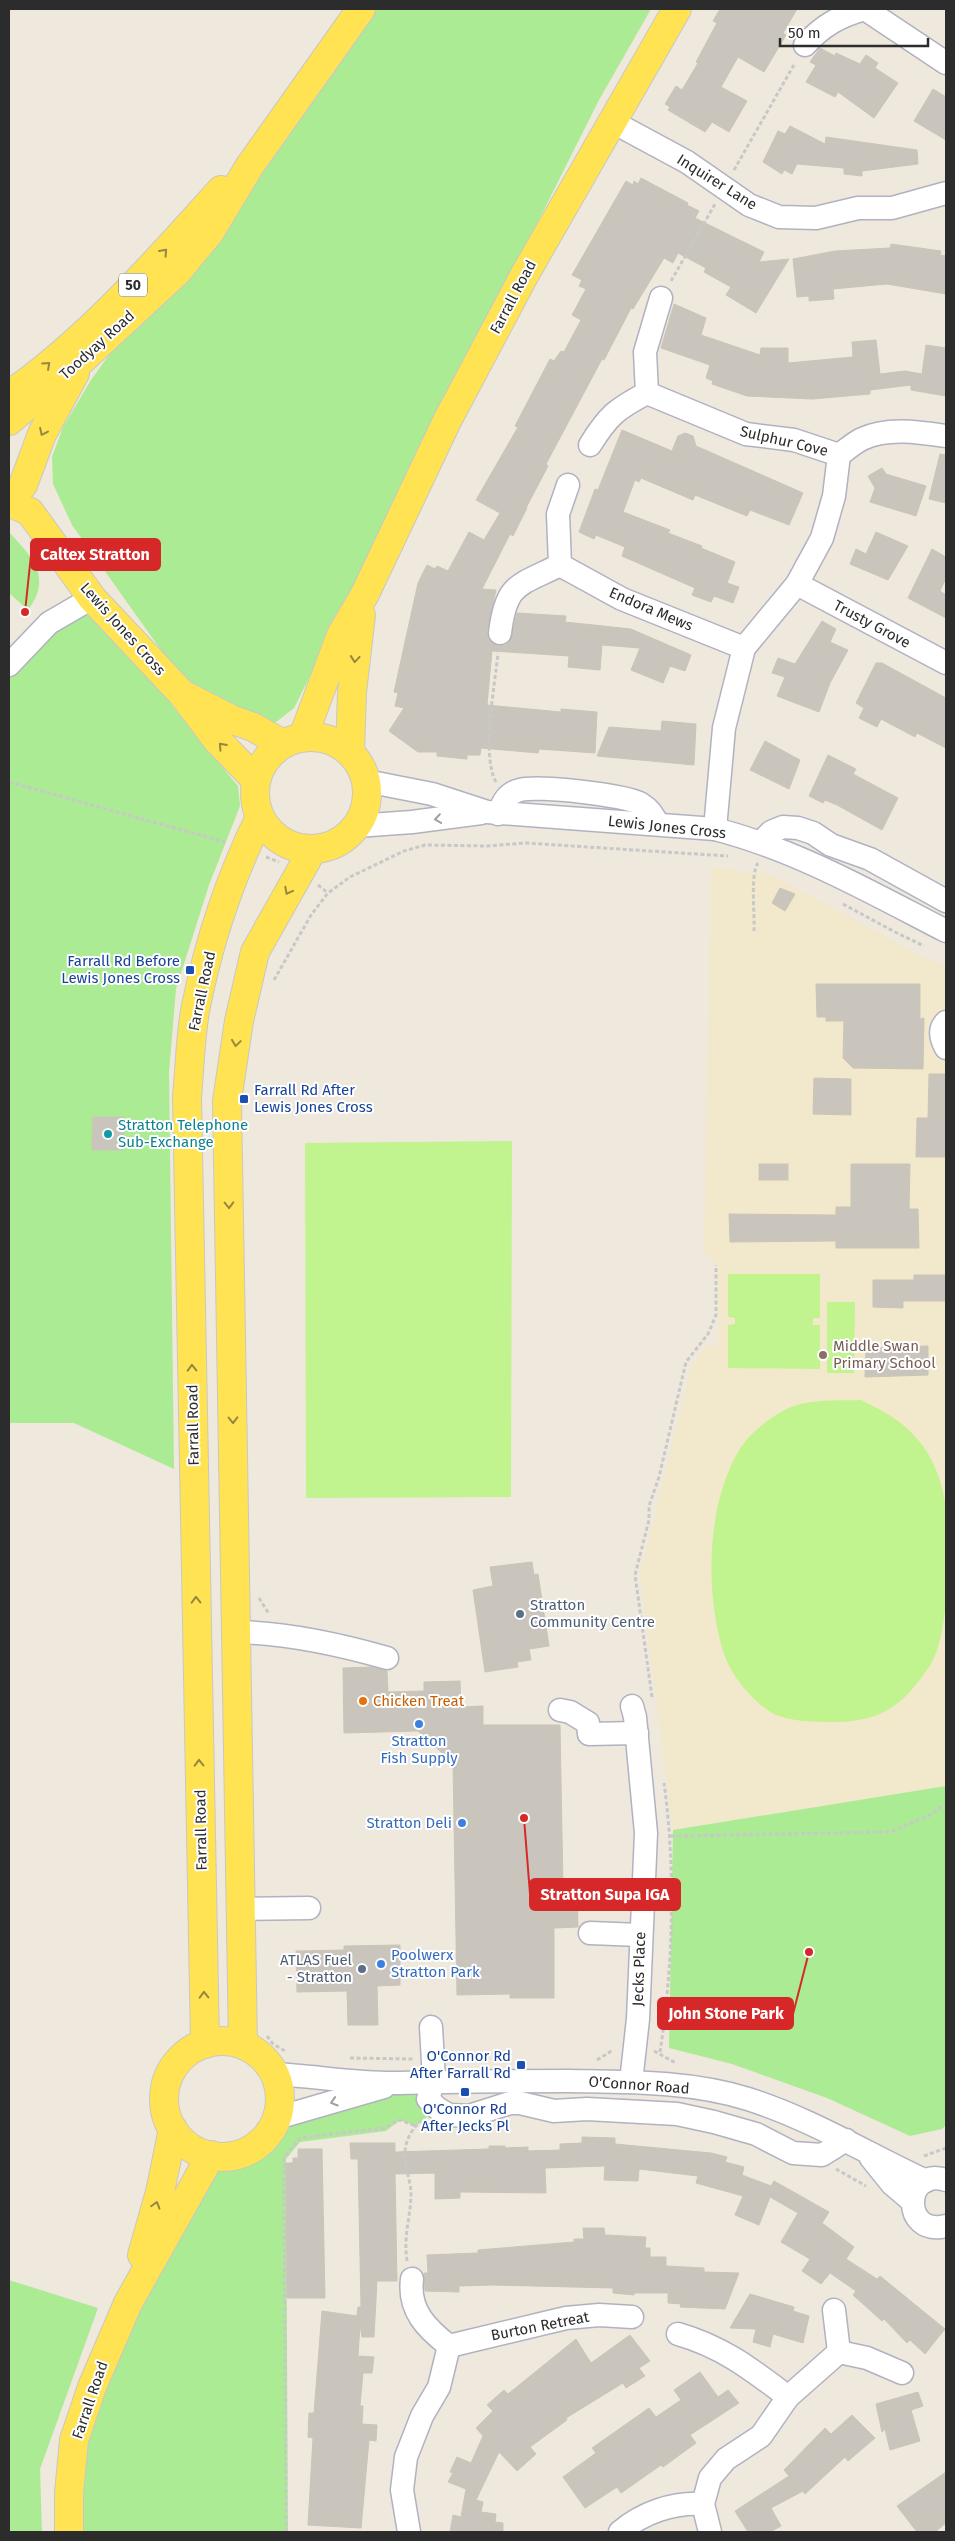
<svg xmlns="http://www.w3.org/2000/svg" width="955" height="2541" font-family="'Fira Sans',sans-serif">
  <rect width="100%" height="100%" fill="#efe8dd"/>
  <!-- education -->
  <polygon fill="#f2e8cb" points="711,868 732,868 737,872 764,871 921,956 946,966 946,1786 673,1830 640,1574 692,1364 707,1346 718,1345 718,1267 704,1253"/>
  <!-- green -->
  <g fill="#abeb94">
    <polygon points="358,9 651,9 599,100 294,708 271,726 210,700 173,667 72,525 53,484 52,457 63,427 91,380"/>
    <path d="M9,532C32,557 53,577 28,610L9,593Z"/>
    <polygon points="92,598 174,708 238,786 240,806 209,885 176,989 169,1072 174,1469 74,1423 9,1423 9,665"/>
    <polygon points="946,1786 946,2125 942,2129 910,2136 827,2098 732,2064 669,2048 673,1830"/>
    <path d="M434,2080L437,2108L416,2126L400,2120L386,2131L300,2142L286,2159L288,2532H71L74,2440L211,2155C242,2156 262,2146 277,2118Z"/>
    <polygon points="9,2280 98,2308 40,2469 42,2532 9,2532"/>
  </g>
  <!-- pitch -->
  <g fill="#c1f38f">
    <polygon points="512,1141 511,1497 306,1498 305,1143"/>
    <polygon points="728,1274 820,1274 820,1318 813,1318 813,1325 820,1325 820,1369 728,1368 728,1325 735,1324 735,1318 728,1317"/>
    <polygon points="827,1302 855,1302 854,1373 827,1373"/>
    <path d="M861,1400C887,1413 905,1422 923,1446C936,1464 944,1488 946,1510C950,1547 950,1637 929,1667C903,1705 883,1721 836,1722C817,1722 784,1722 769,1711C751,1699 731,1675 724,1654C705,1595 706,1507 738,1452C746,1437 765,1421 781,1412C806,1398 833,1401 861,1400Z"/>
  </g>
  <!-- building -->
  <g fill="#cac5bc" stroke="#cbc5b6">
    <polygon points="720,9 797,9 783,33 786,35 764,72 738,57 721,87 747,101 729,132 712,122 705,132 668,110 670,107 665,104 676,86 682,90 698,63 696,62 717,23 713,21"/>
    <polygon points="820,48 835,56 836,53 860,64 866,55 878,63 875,68 898,83 874,118 838,92 835,97 806,82 816,65 810,62"/>
    <polygon points="933,89 946,97 946,140 914,121"/>
    <polygon points="790,126 825,144 826,137 917,150 918,164 862,171 862,176 844,174 844,168 797,164 792,174 784,170 782,174 763,162 778,131 785,134"/>
    <polygon points="641,178 688,203 687,205 699,211 695,218 764,252 759,262 789,259 756,313 726,295 731,287 704,272 706,268 678,253 673,263 664,258 633,309 631,308 604,360 602,359 546,464 548,466 526,508 527,508 513,536 510,534 482,589 496,590 487,631 488,638 498,646 505,645 510,641 517,613 566,616 565,622 631,629 691,655 685,671 670,666 663,683 631,670 640,648 602,645 600,670 568,667 569,656 492,651 487,705 561,712 561,709 597,712 595,753 539,749 538,753 481,748 480,755 467,755 467,759 437,756 437,752 418,752 389,731 404,708 395,706 398,693 394,692 418,583 427,565 435,569 437,566 448,571 469,532 484,540 500,513 476,500 518,427 515,426 550,359 554,361 561,351 564,352 581,320 572,315 586,289 579,286 582,280 572,275 626,181 633,185 634,181 638,184"/>
    <polygon points="891,244 941,251 940,255 946,256 946,294 887,284 833,289 834,299 809,301 809,296 797,297 793,259 835,251 890,248"/>
    <polygon points="674,304 706,318 701,335 760,355 761,348 788,348 788,363 853,357 852,342 876,340 880,374 905,371 922,374 926,345 946,348 946,396 911,390 911,385 870,390 870,394 812,399 747,396 712,384 713,381 706,378 710,365 661,348"/>
    <polygon points="622,430 672,451 678,436 685,433 693,436 696,446 803,493 789,525 750,510 747,516 695,495 693,500 641,478 639,482 635,480 623,512 670,530 668,533 702,546 701,548 735,562 727,583 739,587 733,603 714,596 711,602 692,595 695,588 622,556 625,547 596,535 594,539 579,532 595,489 598,490"/>
    <polygon points="940,454 946,455 946,503 929,499"/>
    <polygon points="882,468 886,474 926,486 916,516 870,502 875,488 868,476"/>
    <polygon points="876,532 908,546 888,580 850,564 856,549 866,554"/>
    <polygon points="932,549 946,557 946,578 940,591 946,595 946,618 908,598"/>
    <polygon points="822,621 836,629 830,642 848,650 830,683 819,712 777,696 785,677 772,673 778,658 795,664"/>
    <polygon points="876,663 882,663 946,698 946,748 917,733 915,737 881,719 877,727 859,718 864,708 856,703"/>
    <polygon points="662,721 696,724 694,765 597,756 609,727 661,731"/>
    <polygon points="765,741 800,760 789,789 750,770"/>
    <polygon points="828,755 856,769 853,774 898,798 882,830 837,805 825,800 823,803 809,796"/>
    <polygon points="780,888 795,894 785,911 772,903"/>
    <polygon points="816,984 920,984 920,1019 924,1018 923,1069 853,1068 843,1058 844,1021 826,1021 826,1017 817,1017"/>
    <polygon points="929,1074 946,1074 946,1157 916,1157 917,1118 928,1118"/>
    <polygon points="814,1078 851,1079 851,1115 813,1114"/>
    <polygon points="93,1117 124,1117 124,1150 92,1150"/>
    <rect x="759" y="1164" width="29" height="16"/>
    <polygon points="851,1164 910,1164 909,1209 918,1209 919,1248 836,1248 836,1241 730,1242 729,1214 836,1215 836,1207 851,1207"/>
    <polygon points="914,1275 946,1275 946,1301 903,1301 903,1308 873,1307 873,1280 914,1280"/>
    <polygon points="928,1346 928,1375 865,1377 866,1348"/>
    <polygon points="532,1562 534,1575 538,1574 549,1646 529,1649 531,1660 517,1662 518,1667 485,1672 473,1590 493,1586 490,1567"/>
    <polygon points="371,1667 387,1671 388,1692 424,1691 424,1682 460,1681 461,1707 483,1706 483,1725 560,1725 563,1888 577,1888 578,1927 554,1928 554,1998 510,1998 510,1994 457,1995 453,1763 418,1731 344,1733 343,1668"/>
    <polygon points="400,1945 400,1985 377,1986 378,2025 348,2025 347,1991 297,1992 296,1951 344,1950 344,1946"/>
    <polygon points="582,2137 615,2138 615,2144 711,2153 727,2157 725,2162 744,2167 742,2175 771,2186 774,2181 829,2212 822,2223 854,2247 846,2259 877,2279 880,2276 945,2329 925,2354 910,2340 907,2343 884,2319 882,2321 853,2295 856,2291 830,2273 821,2284 802,2271 810,2259 781,2242 798,2213 770,2197 759,2225 735,2215 743,2196 696,2183 698,2176 639,2169 638,2181 604,2180 605,2166 545,2168 546,2193 460,2192 460,2198 435,2199 435,2173 395,2174 397,2281 377,2281 374,2337 362,2337 360,2325 358,2356 374,2357 372,2373 363,2373 360,2406 363,2406 362,2424 377,2425 376,2441 369,2440 361,2528 308,2525 313,2438 308,2437 309,2413 314,2413 322,2311 357,2316 358,2307 361,2307 358,2159 351,2159 350,2143 395,2143 395,2152 489,2149 489,2146 505,2146 505,2148 528,2147 528,2151 560,2150 560,2144 582,2143"/>
    <polygon points="298,2149 322,2149 325,2298 287,2298 286,2163 293,2163 293,2158 298,2158"/>
    <polygon points="583,2228 604,2228 605,2235 646,2237 645,2248 650,2248 650,2257 666,2257 666,2266 704,2268 704,2272 739,2273 725,2309 680,2307 681,2304 668,2303 668,2293 634,2293 634,2295 613,2293 613,2288 493,2285 459,2286 459,2292 425,2291 424,2273 428,2273 427,2255 478,2253 478,2250 574,2242 574,2239 584,2239"/>
    <polygon points="750,2294 794,2307 793,2311 809,2316 803,2343 773,2334 770,2347 753,2342 756,2329 730,2328"/>
    <polygon points="630,2335 650,2361 639,2368 645,2376 626,2388 623,2383 566,2418 567,2420 530,2447 536,2454 517,2471 499,2452 476,2500 483,2502 481,2512 496,2514 495,2522 503,2523 503,2532 450,2532 453,2515 461,2517 466,2489 448,2482 453,2473 450,2472 457,2457 471,2463 483,2436 476,2428 493,2411 487,2405 504,2390 508,2394 576,2339 591,2363"/>
    <polygon points="700,2372 718,2397 728,2390 739,2403 690,2435 696,2443 663,2467 661,2465 621,2493 617,2487 585,2508 563,2477 596,2453 592,2448 649,2408 656,2417 681,2400 674,2390"/>
    <polygon points="918,2392 923,2406 911,2410 920,2441 890,2450 885,2429 882,2432 876,2404"/>
    <polygon points="852,2415 875,2438 848,2461 845,2457 805,2494 803,2491 771,2508 781,2526 770,2532 748,2532 735,2511 789,2476 784,2470 825,2428 831,2434"/>
    <polygon points="946,2472 946,2523 935,2532 917,2532 897,2506"/>
  </g>
  <g fill="none" stroke-linecap="round" stroke-linejoin="round">
    <!-- minor casing -->
    <g stroke="#b1b2c1" stroke-width="25">
      <g id="minor">
        <polyline points="865,9 946,63"/>
        <path d="M805,45C823,25 840,16 865,9"/>
        <polyline points="611,121 687,162 749,205 779,217 816,218 858,208 892,208 946,193"/>
        <polyline points="647,393 746,434 794,440 839,455"/>
        <path d="M590,445C608,416 616,409 647,393L645,352L661,298"/>
        <polyline points="560,565 622,599 744,648"/>
        <polyline points="797,584 946,663"/>
        <path d="M500,633C506,583 518,586 560,565L558,514L568,485"/>
        <polyline points="9,665 49,623 92,598"/>
        <path d="M366,781L432,794L487,812L715,829C797,850 872,893 946,931"/>
        <path d="M498,814C503,802 507,793 520,790C537,785 626,795 641,804C649,809 654,815 657,824"/>
        <polyline points="357,826 412,822 481,813"/>
        <path d="M715,829L724,728L744,648L797,584L822,538L834,496L839,455C846,450 854,443 862,439C887,427 919,432 946,436"/>
        <polyline points="761,842 771,832 783,827 798,828 813,833 831,845 870,859 946,901"/>
        <path d="M946,1022C938,1030 941,1039 946,1048"/>
        <path d="M237,1632C288,1633 338,1644 387,1658"/>
        <polyline points="560,1710 570,1712 588,1723 589,1734 637,1733"/>
        <polyline points="241,1909 309,1908"/>
        <polyline points="590,1933 640,1935"/>
        <polyline points="431,2027 434,2080 428,2099 437,2108 449,2115 469,2116 510,2103 520,2103 554,2111 587,2109 677,2114 714,2122 756,2134 793,2153 822,2155 846,2140"/>
        <path d="M275,2074C313,2076 361,2084 399,2083C455,2081 512,2081 569,2081C628,2082 690,2081 748,2099C811,2119 866,2153 926,2181"/>
        <polyline points="631,2082 638,2019 646,1833 635,1717 632,1706"/>
        <polyline points="277,2118 384,2087"/>
        <polyline points="871,2158 892,2184 912,2201"/>
        <path d="M946,2180C904,2166 900,2237 946,2226"/>
        <path d="M412,2279C408,2310 426,2328 449,2346"/>
        <polyline points="834,2310 839,2352"/>
        <path d="M678,2334C723,2347 751,2369 788,2397"/>
        <polyline points="409,2532 402,2490 406,2457 422,2416 439,2387 449,2346 566,2318 599,2315 632,2317"/>
        <path d="M620,2532C642,2513 673,2502 703,2504"/>
        <polyline points="710,2532 703,2504 710,2478 726,2459 761,2436 788,2397 839,2352 867,2358 902,2373"/>
      </g>
    </g>
    <!-- major casing -->
    <g stroke="#c8c8c8" stroke-width="30">
      <g id="major">
        <path d="M9,395C89,339 156,262 221,190"/>
        <polyline points="9,421 83,359 177,272 210,232 249,167 361,9"/>
        <polyline points="23,485 42,434 75,373"/>
        <polyline points="9,502 30,512 92,598 184,696 217,740 256,780"/>
        <polyline points="186,696 233,720 253,727 283,744"/>
        <polyline points="303,737 341,635 365,594 447,421 525,274 677,9"/>
        <circle cx="311" cy="793" r="56"/>
        <polyline points="350,752 352,692 361,615"/>
        <circle cx="222" cy="2099" r="58"/>
        <path d="M205,2044L187,1097C190,1067 190,1035 196,1006C209,941 231,876 260,817"/>
        <polyline points="243,2045 227,1101 239,1021 255,952 313,849"/>
        <polyline points="142,2255 160,2192 173,2129"/>
        <polyline points="69,2532 69,2493 74,2440 92,2387 128,2303 211,2155"/>
      </g>
    </g>
    <!-- path -->
    <g stroke="#c8c8c8" stroke-width="3" stroke-dasharray="4 2.5" stroke-linecap="butt">
      <polyline points="734,170 795,63"/>
      <polyline points="671,281 715,204"/>
      <polyline points="9,782 225,842"/>
      <path d="M496,782C481,755 495,685 498,653"/>
      <polyline points="266,857 279,862"/>
      <polyline points="318,885 328,893"/>
      <polyline points="843,904 895,932 924,946"/>
      <path d="M754,931C755,916 750,873 758,863"/>
      <polyline points="274,980 311,915 328,893 350,877 404,851 425,845 487,846 526,843 728,856"/>
      <polyline points="259,1598 269,1614"/>
      <polyline points="652,1697 635,1575 649,1520 649,1506 659,1477 686,1362 708,1334 716,1315 716,1265"/>
      <polyline points="671,1836 890,1832 930,1815 946,1804"/>
      <polyline points="267,2036 273,2044 287,2052"/>
      <polyline points="654,2051 676,2063"/>
      <path d="M660,2052C673,1967 676,1869 664,1783"/>
      <polyline points="350,2058 413,2059"/>
      <polyline points="597,2060 613,2050"/>
      <polyline points="924,2156 946,2148"/>
      <polyline points="836,2169 866,2186"/>
      <path d="M407,2261C403,2233 411,2218 411,2192C410,2179 404,2164 405,2151C406,2140 412,2128 421,2121"/>
      <polyline points="286,2532 284,2157 300,2138 384,2128 400,2120 416,2126"/>
    </g>
    <!-- minor -->
    <use href="#minor" stroke="#fff" stroke-width="22"/>
    <!-- major -->
    <use href="#major" stroke="#ffe352" stroke-width="28"/>
  </g>
  <!-- one-way arrows -->
  <defs><path id="oneway-chevron" d="M-2-3.5L2.5 0L-2 3.5" fill="none" stroke-width="1.6" stroke-linecap="round" stroke-linejoin="round" transform="scale(1.25)"/></defs>
  <g stroke="#96883f">
    <use href="#oneway-chevron" transform="translate(164 252) rotate(-48)"/>
    <use href="#oneway-chevron" transform="translate(47 365) rotate(-42)"/>
    <use href="#oneway-chevron" transform="translate(43 432) rotate(115)"/>
    <use href="#oneway-chevron" transform="translate(355 659) rotate(95)"/>
    <use href="#oneway-chevron" transform="translate(222 746) rotate(-132)"/>
    <use href="#oneway-chevron" transform="translate(288 891) rotate(118)"/>
    <use href="#oneway-chevron" transform="translate(236 1043) rotate(98)"/>
    <use href="#oneway-chevron" transform="translate(229 1205) rotate(89)"/>
    <use href="#oneway-chevron" transform="translate(192 1368) rotate(-91)"/>
    <use href="#oneway-chevron" transform="translate(233 1420) rotate(89)"/>
    <use href="#oneway-chevron" transform="translate(196 1600) rotate(-91)"/>
    <use href="#oneway-chevron" transform="translate(199 1763) rotate(-91)"/>
    <use href="#oneway-chevron" transform="translate(204 1995) rotate(-91)"/>
    <use href="#oneway-chevron" transform="translate(156 2205) rotate(-74)"/>
  </g>
  <g stroke="#a0a0a0">
    <use href="#oneway-chevron" transform="translate(438 819) rotate(172)"/>
    <use href="#oneway-chevron" transform="translate(334 2102) rotate(163)"/>
  </g>
  <!-- markers -->
  <g fill="#1a4fb4" stroke="#fff" stroke-width="2">
    <rect x="185" y="965" width="10" height="10" rx="2.5"/>
    <rect x="239" y="1094" width="10" height="10" rx="2.5"/>
    <rect x="516" y="2060" width="10" height="10" rx="2.5"/>
    <rect x="460" y="2087" width="10" height="10" rx="2.5"/>
  </g>
  <circle fill="#0f9aa8" stroke="#fff" stroke-width="2" cx="108" cy="1134" r="5"/>
  <circle fill="#8d6e63" stroke="#fff" stroke-width="2" cx="823" cy="1355" r="5"/>
  <g fill="#5c6f8a" stroke="#fff" stroke-width="2">
    <circle cx="520" cy="1614" r="5"/>
    <circle cx="362" cy="1969" r="5"/>
  </g>
  <circle fill="#e8710a" stroke="#fff" stroke-width="2" cx="363" cy="1701" r="5"/>
  <g fill="#3f7fe0" stroke="#fff" stroke-width="2">
    <circle cx="419" cy="1724" r="5"/>
    <circle cx="462" cy="1823" r="5"/>
    <circle cx="381" cy="1964" r="5"/>
  </g>
  <g text-anchor="middle" dominant-baseline="central" stroke-width="4" stroke-linejoin="round" paint-order="stroke">
    <!-- shield labels -->
    <rect fill="#fff" stroke="#6b6b6b" stroke-width="1" x="119" y="273.5" width="28" height="23" rx="4"/>
    <g font-size="14" font-weight="bold" fill="#2c2c2c">
      <text x="133" y="285">50</text>
    </g>
    <!-- street labels -->
    <g font-size="15" fill="#2c2c2c" stroke="#fff">
      <text transform="translate(717 182) rotate(32)">Inquirer Lane</text>
      <text transform="translate(513 297) rotate(-62)">Farrall Road</text>
      <text transform="translate(97 345) rotate(-42)">Toodyay Road</text>
      <text transform="translate(784 441) rotate(13)">Sulphur Cove</text>
      <text transform="translate(651 609) rotate(23)">Endora Mews</text>
      <text transform="translate(872 624) rotate(28)">Trusty Grove</text>
      <text transform="translate(123 629) rotate(48)">Lewis Jones Cross</text>
      <text transform="translate(667 827) rotate(6)">Lewis Jones Cross</text>
      <text transform="translate(202 991) rotate(-78)">Farrall Road</text>
      <text transform="translate(193 1425) rotate(-91)">Farrall Road</text>
      <text transform="translate(201 1830) rotate(-91)">Farrall Road</text>
      <text transform="translate(639 1969) rotate(-88)">Jecks Place</text>
      <text transform="translate(639 2085) rotate(4)">O'Connor Road</text>
      <text transform="translate(540 2326) rotate(-11)">Burton Retreat</text>
      <text transform="translate(90 2400) rotate(-71)">Farrall Road</text>
    </g>
    <!-- transit labels -->
    <g font-size="15" fill="#164399" stroke="#fff" text-anchor="end">
      <text x="180" y="961">Farrall Rd Before<tspan x="180" dy="17">Lewis Jones Cross</tspan></text>
      <text x="254" y="1090" text-anchor="start">Farrall Rd After<tspan x="254" dy="17">Lewis Jones Cross</tspan></text>
      <text x="511" y="2056">O'Connor Rd<tspan x="511" dy="17">After Farrall Rd</tspan></text>
      <text x="465" y="2109" text-anchor="middle">O'Connor Rd<tspan x="465" dy="17">After Jecks Pl</tspan></text>
    </g>
    <!-- culture labels -->
    <g font-size="15" fill="#0d838f" stroke="#fff" text-anchor="start">
      <text x="118" y="1125">Stratton Telephone<tspan x="118" dy="17">Sub-Exchange</tspan></text>
    </g>
    <!-- education labels -->
    <g font-size="15" fill="#785e54" stroke="#fff" text-anchor="start">
      <text x="833" y="1346">Middle Swan<tspan x="833" dy="17">Primary School</tspan></text>
    </g>
    <!-- service labels -->
    <g font-size="15" fill="#4e5e75" stroke="#fff" text-anchor="start">
      <text x="530" y="1605">Stratton<tspan x="530" dy="17">Community Centre</tspan></text>
      <text x="352" y="1960" text-anchor="end">ATLAS Fuel<tspan x="352" dy="17">- Stratton</tspan></text>
    </g>
    <!-- food labels -->
    <g font-size="15" fill="#c56008" stroke="#fff" text-anchor="start">
      <text x="373" y="1701">Chicken Treat</text>
    </g>
    <!-- shop labels -->
    <g font-size="15" fill="#366cbe" stroke="#fff">
      <text x="419" y="1741">Stratton<tspan x="419" dy="17">Fish Supply</tspan></text>
      <text x="452" y="1823" text-anchor="end">Stratton Deli</text>
      <text x="391" y="1955" text-anchor="start">Poolwerx<tspan x="391" dy="17">Stratton Park</tspan></text>
    </g>
  </g>
  <!-- callouts -->
  <path fill="none" stroke="#d62828" stroke-width="2" d="M25 612L31 555M524 1818L530 1894M809 1952L793 2014"/>
  <g fill="#d62828" stroke="#fff" stroke-width="2">
    <circle cx="25" cy="612" r="5"/>
    <circle cx="524" cy="1818" r="5"/>
    <circle cx="809" cy="1952" r="5"/>
  </g>
  <g fill="#d62828" stroke="#d62828" stroke-width="2">
    <rect x="31" y="539" width="129" height="31" rx="5"/>
    <rect x="530" y="1879" width="150" height="31" rx="5"/>
    <rect x="658" y="1998" width="135" height="31" rx="5"/>
  </g>
  <g font-size="16" text-anchor="middle" font-weight="bold" fill="#fff">
    <text x="95" y="560">Caltex Stratton</text>
    <text x="605" y="1900">Stratton Supa IGA</text>
    <text x="726" y="2019">John Stone Park</text>
  </g>
  <!-- border -->
  <rect width="955" height="2541" fill="none" stroke="#2c2c2c" stroke-width="20"/>
  <!-- scale -->
  <path d="M780 38v8h148v-8" fill="none" stroke="#2c2c2c" stroke-width="2.5"/>
  <text x="788" y="38" font-size="15" fill="#2c2c2c" stroke="#ffffff" stroke-width="4" paint-order="stroke">50 m</text>
</svg>
